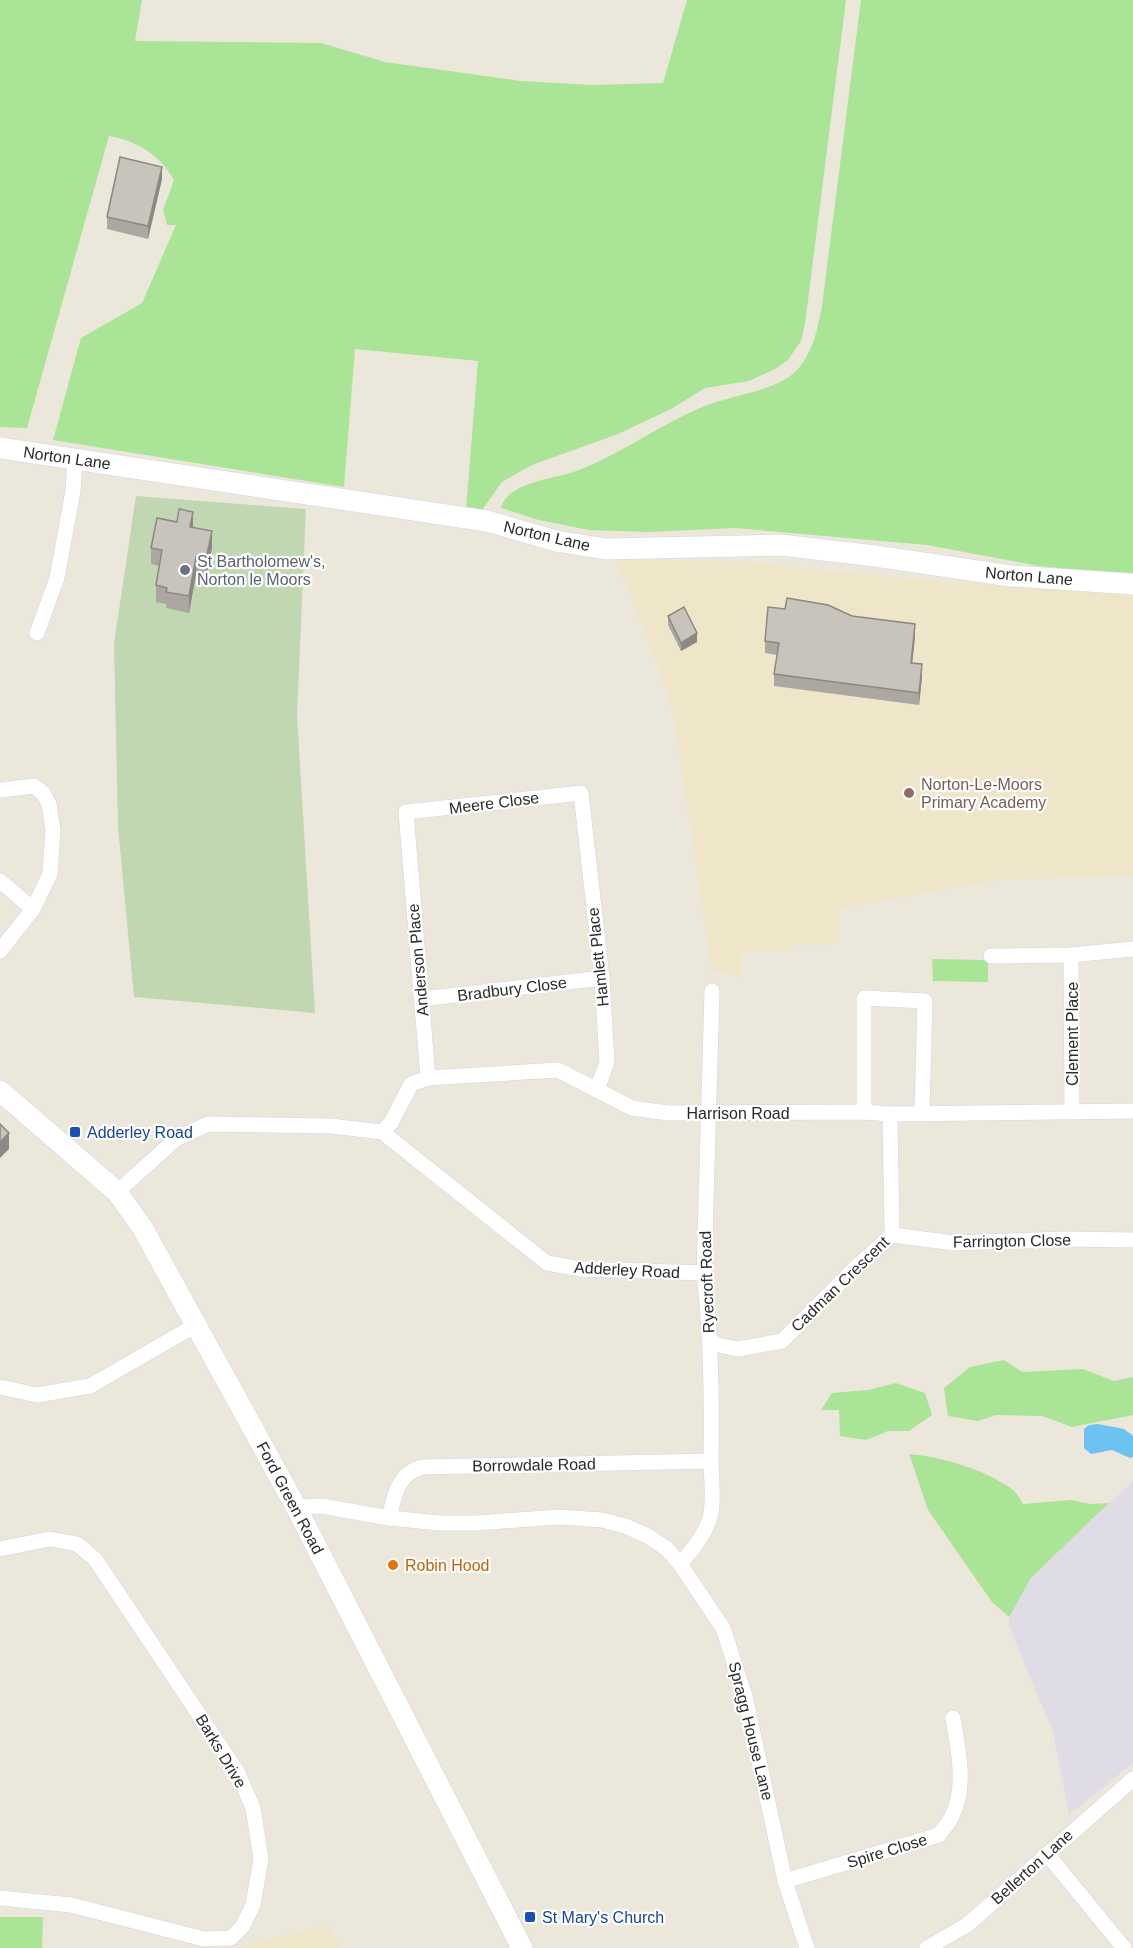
<svg xmlns="http://www.w3.org/2000/svg" width="1133" height="1948" font-family="Arial,sans-serif">
  <rect width="100%" height="100%" fill="#ece7db"/>
  <!-- industrial -->
  <polygon fill="#dfdce5" points="1133,1481 1133,1763 1069,1815 1053,1732 1009,1626 1009,1617 1031,1578"/>
  <!-- education -->
  <g fill="#efe6ca">
    <polygon points="615,558 746,562 887,577 1133,595 1133,875 996,880 838,909 839,944 790,945 790,950 740,951 742,978 717,970 712,973 673,712 655,658"/>
    <polygon points="328,1924 339,1948 235,1948 303,1932"/>
  </g>
  <!-- green -->
  <g fill="#aae496">
    <path d="M0,0H142L135,41L321,43L385,62L521,81L593,85L663,83L687,0H846L805,324L801,341L788,360L775,369L749,381L705,388L671,409L618,434L532,465L502,482L480,513L466,510L478,361L355,349L344,487L53,440L81,338L142,303L176,225H167L163,210L174,180C159,154 137,141 109,136L27,428L0,427Z"/>
    <path d="M861,0H1133V575L1039,566L927,545L735,528L648,532L589,530L539,520L501,508C508,481 557,479 579,470C623,453 662,423 705,406C732,395 778,391 798,369C813,352 818,328 822,306Z"/>
    <polygon points="932,959 988,960 988,982 933,981"/>
    <polygon points="1004,1360 1022,1372 1083,1369 1114,1381 1133,1377 1133,1415 1072,1427 1042,1416 996,1415 978,1421 948,1416 944,1388 970,1367"/>
    <polygon points="896,1383 925,1393 932,1415 909,1431 888,1431 866,1440 840,1436 839,1410 821,1410 832,1393 868,1390"/>
    <path d="M909,1454C944,1457 983,1469 1012,1489C1017,1493 1020,1499 1023,1504L1071,1500L1090,1504L1109,1503L1031,1578L1009,1617L992,1602L928,1510Z"/>
    <polygon points="0,1917 43,1917 42,1948 0,1948"/>
  </g>
  <!-- cemetery -->
  <polygon fill="#c1d7b2" points="136,496 306,509 297,716 315,1013 134,997 118,827 114,644"/>
  <!-- water -->
  <polygon fill="#6cc2f1" points="1098,1424 1124,1429 1133,1436 1133,1457 1130,1458 1112,1450 1091,1454 1084,1448 1084,1429 1089,1425"/>
  <g fill="none" stroke-linecap="round" stroke-linejoin="round">
    <!-- street casing -->
    <g stroke="#d1d3e3" stroke-width="16">
      <g id="street">
        <polyline points="37,633 57,578 73,491 75,459"/>
        <polyline points="0,790 34,786 43,793 49,804 53,831 50,874 33,909 0,951"/>
        <polyline points="0,881 33,909"/>
        <polyline points="1071,955 1072,1112"/>
        <polyline points="991,956 1071,955 1133,949"/>
        <polyline points="422,999 602,978"/>
        <polyline points="428,1078 406,812 581,793 602,978 607,1062 597,1090"/>
        <polyline points="864,1112 864,998 925,1001 922,1113"/>
        <polyline points="382,1132 391,1123 411,1084 428,1078 558,1070 632,1108 668,1113 864,1112 890,1114 1133,1111"/>
        <polyline points="117,1192 176,1139 208,1124 331,1126 382,1132 547,1263 581,1269 704,1273"/>
        <polyline points="892,1235 954,1243 1064,1239 1133,1240"/>
        <polyline points="709,1340 718,1345 738,1349 782,1341 856,1267 892,1235 890,1114"/>
        <polyline points="0,1387 37,1395 90,1386 196,1325"/>
        <polyline points="296,1507 322,1506 389,1518 440,1523 476,1523 558,1517 602,1520 625,1526 648,1536 667,1549 680,1564 723,1628 745,1696 785,1881 807,1948"/>
        <path d="M389,1518C394,1497 397,1474 422,1467L711,1461"/>
        <polyline points="0,1549 50,1539 77,1544 95,1559 238,1773 253,1808 261,1859 253,1905 242,1927 231,1938 204,1939 71,1905 0,1898"/>
        <path d="M680,1564C693,1549 707,1533 711,1513C714,1496 711,1475 711,1458C712,1396 711,1334 704,1273L712,991"/>
        <polyline points="1047,1854 1124,1948"/>
        <path d="M785,1881L939,1835C943,1829 949,1823 952,1816C967,1786 958,1750 953,1718"/>
        <polyline points="927,1948 967,1925 1133,1779"/>
      </g>
    </g>
    <!-- secondary casing -->
    <g stroke="#d1d3e3" stroke-width="22">
      <g id="secondary">
        <polyline points="0,448 487,521 556,541 606,549 781,545 875,556 1011,576 1133,584"/>
        <polyline points="0,1091 117,1192 142,1227 296,1507 522,1948"/>
      </g>
    </g>
    <!-- street -->
    <use href="#street" stroke="#fff" stroke-width="15"/>
    <!-- secondary -->
    <use href="#secondary" stroke="#fff" stroke-width="21"/>
  </g>
  <!-- wall -->
  <g fill="#aca8a1">
    <polygon points="162,179 148,239 107,229 107,217"/>
    <polygon points="193,528 212,548 206,576 196,574 189,613 166,608 166,604 156,602 156,585 159,566 151,564 151,548"/>
    <polygon points="668,616 697,642 681,651 668,625"/>
    <polygon points="852,616 915,637 912,663 922,677 919,705 774,686 774,674 777,655 765,653 765,641"/>
  </g>
  <!-- shaded-wall -->
  <g fill="#8c8883">
    <polygon points="162,167 162,179 148,239 148,226"/>
    <polygon points="193,512 193,528 190,527"/>
    <polygon points="212,531 212,548 206,576 206,559"/>
    <polygon points="196,557 196,574 189,613 189,596"/>
    <polygon points="915,624 915,637 911,675 911,663"/>
    <polygon points="697,633 697,642 681,651 681,643"/>
    <polygon points="922,664 922,677 919,705 919,693"/>
    <polygon points="9,1133 9,1149 0,1158 0,1142"/>
  </g>
  <!-- building -->
  <g fill="#c8c3bb" stroke="#8c8883" stroke-width="1.5">
    <polygon points="120,157 162,167 148,226 107,217"/>
    <polygon points="179,509 193,512 190,527 212,531 206,559 196,557 189,596 166,592 167,588 156,585 162,550 151,548 157,518 177,522"/>
    <polygon points="787,598 828,605 852,616 915,624 911,663 922,664 919,693 774,674 779,643 765,641 768,607 785,609"/>
    <polygon points="684,607 697,633 681,643 668,616"/>
    <polygon points="0,1124 9,1133 0,1142"/>
  </g>
  <!-- markers -->
  <circle fill="#6b7280" stroke="#fff" stroke-width="2" cx="185" cy="570" r="6"/>
  <circle fill="#8d6e63" stroke="#fff" stroke-width="2" cx="909" cy="793" r="6"/>
  <g fill="#1a4fb4" stroke="#fff" stroke-width="2">
    <rect x="69" y="1126" width="12" height="12" rx="3"/>
    <rect x="524" y="1911" width="12" height="12" rx="3"/>
  </g>
  <circle fill="#e8710a" stroke="#fff" stroke-width="2" cx="393" cy="1565" r="6"/>
  <g text-anchor="middle" dominant-baseline="central" stroke-width="4.5" stroke-linejoin="round" paint-order="stroke">
    <!-- street labels -->
    <g font-size="16" fill="#2a2a2a" stroke="#fff">
      <text transform="translate(67 458) rotate(8)">Norton Lane</text>
      <text transform="translate(547 536) rotate(13)">Norton Lane</text>
      <text transform="translate(1029 576) rotate(5)">Norton Lane</text>
      <text transform="translate(494 803) rotate(-7)">Meere Close</text>
      <text transform="translate(598 957) rotate(-96)">Hamlett Place</text>
      <text transform="translate(418 960) rotate(-95)">Anderson Place</text>
      <text transform="translate(512 989) rotate(-7)">Bradbury Close</text>
      <text transform="translate(1072 1034) rotate(-90)">Clement Place</text>
      <text x="738" y="1113">Harrison Road</text>
      <text transform="translate(1012 1241) rotate(-1)">Farrington Close</text>
      <text transform="translate(627 1270) rotate(3)">Adderley Road</text>
      <text transform="translate(707 1282) rotate(-92)">Ryecroft Road</text>
      <text transform="translate(840 1284) rotate(-44)">Cadman Crescent</text>
      <text transform="translate(534 1465) rotate(-1)">Borrowdale Road</text>
      <text transform="translate(290 1498) rotate(62)">Ford Green Road</text>
      <text transform="translate(751 1731) rotate(76)">Spragg House Lane</text>
      <text transform="translate(221 1751) rotate(59)">Barks Drive</text>
      <text transform="translate(887 1851) rotate(-17)">Spire Close</text>
      <text transform="translate(1032 1867) rotate(-42)">Bellerton Lane</text>
    </g>
    <!-- worship labels -->
    <g font-size="16" fill="#5b616d" stroke="#fff" text-anchor="start">
      <text x="197" y="561">St Bartholomew's,<tspan x="197" dy="18">Norton le Moors</tspan></text>
    </g>
    <!-- education labels -->
    <g font-size="16" fill="#785e54" stroke="#fff" text-anchor="start">
      <text x="921" y="784">Norton-Le-Moors<tspan x="921" dy="18">Primary Academy</tspan></text>
    </g>
    <!-- transit labels -->
    <g font-size="16" fill="#164399" stroke="#fff" text-anchor="start">
      <text x="87" y="1132">Adderley Road</text>
      <text x="542" y="1917">St Mary's Church</text>
    </g>
    <!-- food labels -->
    <g font-size="16" fill="#c56008" stroke="#fff" text-anchor="start">
      <text x="405" y="1565">Robin Hood</text>
    </g>
  </g>
</svg>
